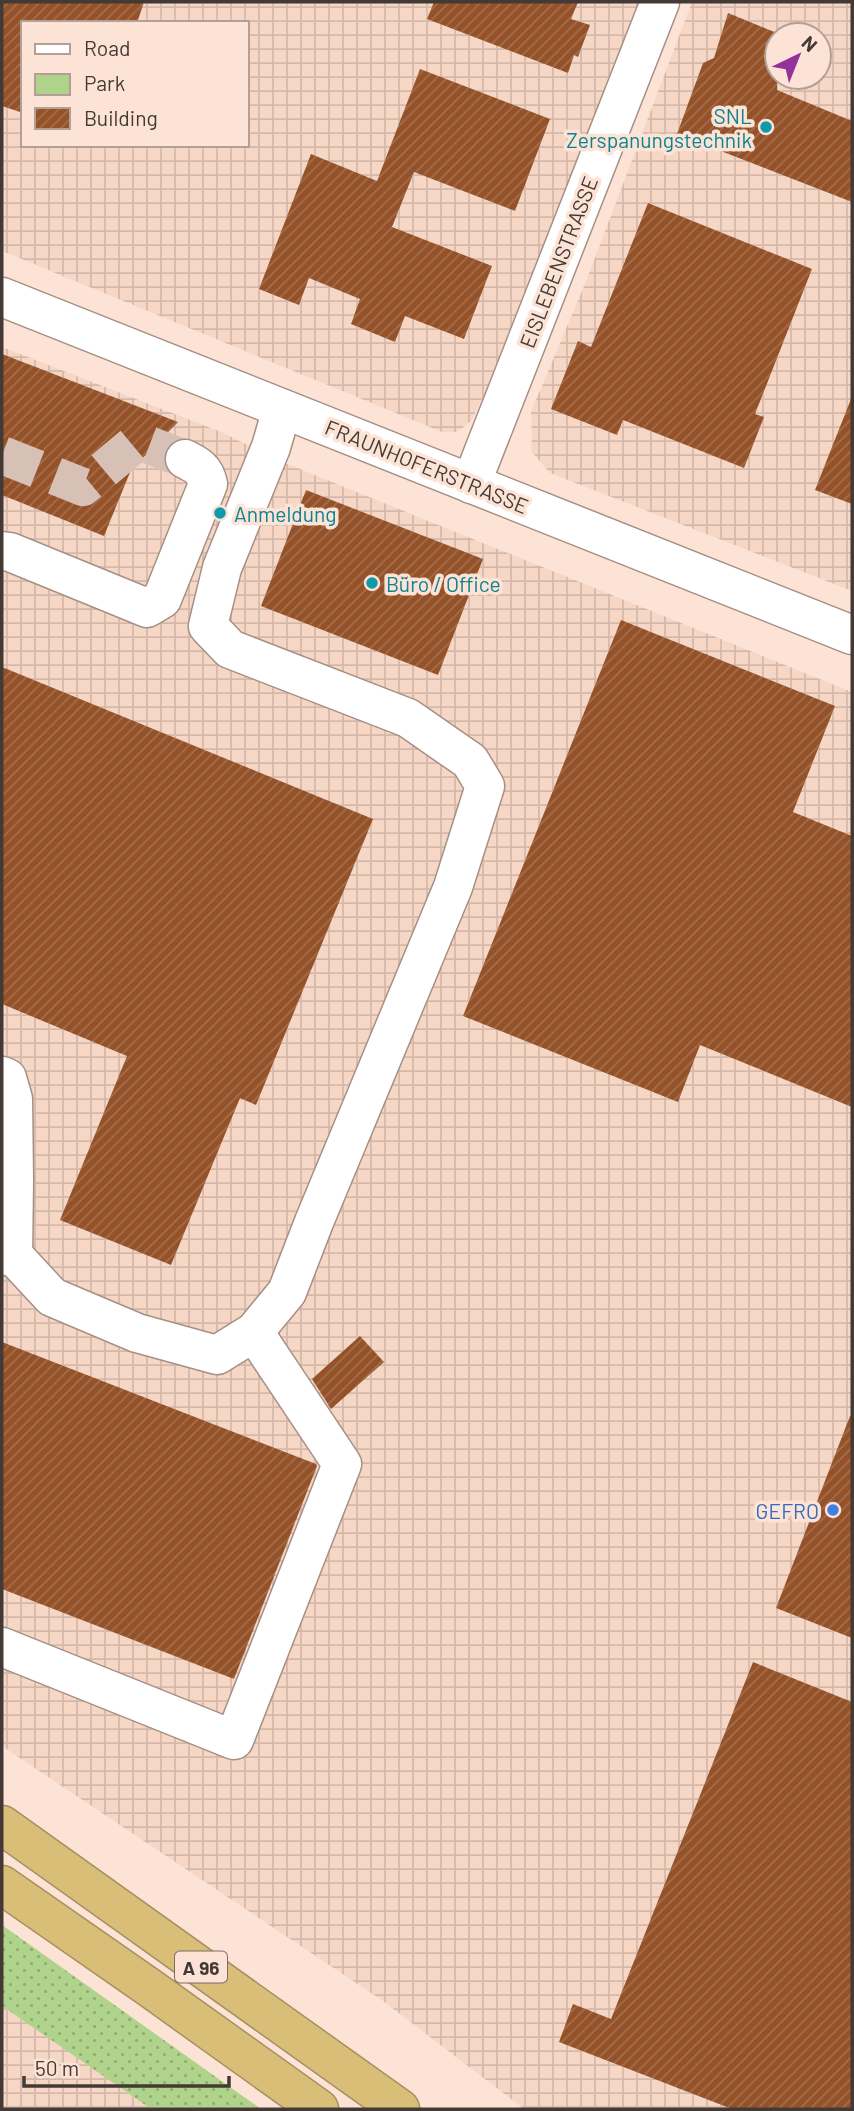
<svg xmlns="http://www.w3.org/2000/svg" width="854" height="2111" font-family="Barlow,sans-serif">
  <defs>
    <pattern id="industrial-grid" width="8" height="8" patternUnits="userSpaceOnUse" patternTransform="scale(1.75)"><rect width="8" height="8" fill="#f6d7c6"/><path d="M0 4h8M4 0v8" fill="none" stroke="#d4b9ab"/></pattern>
    <pattern id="green-dots" width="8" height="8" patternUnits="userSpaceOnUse" patternTransform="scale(1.75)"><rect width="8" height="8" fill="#afd38b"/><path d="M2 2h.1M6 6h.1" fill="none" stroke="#90ac72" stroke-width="1.8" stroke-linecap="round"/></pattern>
    <pattern id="building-hatch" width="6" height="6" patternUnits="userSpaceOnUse" patternTransform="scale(1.75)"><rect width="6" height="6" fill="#955228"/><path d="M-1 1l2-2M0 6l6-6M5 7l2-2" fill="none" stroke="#a26e4e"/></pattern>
  </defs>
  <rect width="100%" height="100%" fill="#fce3d6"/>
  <!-- industrial -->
  <g fill="url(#industrial-grid)" fill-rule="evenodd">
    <path d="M2,2H641L545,240L495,374L471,421L457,432H442L2,251ZM23,23H247V145H23Z"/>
    <path d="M692,2H852V591L550,473L531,451L532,436L531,412L587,279ZM777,35H819V77H777Z"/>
    <polygon points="2,347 221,432 280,461 852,692 852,2109 524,2109 383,2001 2,1746"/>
    <polygon points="2,2006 151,2109 2,2109"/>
  </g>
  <!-- green -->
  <polygon fill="url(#green-dots)" points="2,1925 261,2109 151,2109 2,2006"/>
  <!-- building -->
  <g fill="url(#building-hatch)">
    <polygon points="2,2 144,2 137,23 23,23 23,113 2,106"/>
    <polygon points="434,2 578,2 571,19 590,25 578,57 574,55 568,73 427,19"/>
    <polygon points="728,13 777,33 777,90 852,121 852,202 677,134 703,63 714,58"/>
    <polygon points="420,69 550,119 515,211 414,172 392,227 492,266 464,339 405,316 395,342 351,324 360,299 309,278 299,305 259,289 311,154 377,181"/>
    <polygon points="648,203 812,269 755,414 764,417 744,468 623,420 617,435 551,409 578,341 591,347"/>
    <polygon points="2,354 178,422 131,470 104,536 2,495"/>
    <polygon points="851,399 852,399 852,504 815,490"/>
    <polygon points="306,490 483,559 438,675 261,606"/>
    <polygon points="621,620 835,706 793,812 852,836 852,1107 700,1045 678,1102 463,1016"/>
    <polygon points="2,667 373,819 256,1105 240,1098 171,1265 60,1220 127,1056 2,1004"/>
    <polygon points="360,1336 384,1362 331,1409 312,1379"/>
    <polygon points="2,1342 316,1464 317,1466 234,1679 2,1589"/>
    <polygon points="850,1416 852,1416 852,1638 776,1608"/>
    <polygon points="753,1662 852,1702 852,2109 732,2109 559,2042 573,2004 611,2019"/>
  </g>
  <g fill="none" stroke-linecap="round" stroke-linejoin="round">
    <!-- minor-tunnel -->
    <polyline stroke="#d7c1b6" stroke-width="38" stroke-dasharray="38 19" stroke-linecap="butt" points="2,455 83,487 138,441 185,459"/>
    <!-- minor casing -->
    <g stroke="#a69084" stroke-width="41">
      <g id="minor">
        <polyline points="2,297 852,635"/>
        <polyline points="471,484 660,2"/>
        <path d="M2,551L10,552L147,608L162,599L208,484C205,469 197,465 185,459"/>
        <polyline points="2,1076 7,1078 13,1099 14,1181 13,1255 2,1256"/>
        <polyline points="13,1255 52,1297 137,1333 217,1355 254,1332 287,1292 314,1222 453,887 485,786 470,761 408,718 230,649 208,626 222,568 271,447 282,409"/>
        <polyline points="2,1647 234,1740 342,1464 254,1332"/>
      </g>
    </g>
    <!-- highway casing -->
    <g stroke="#a59061" stroke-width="41">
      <g id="highway">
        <polyline points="2,1825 400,2109"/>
        <polyline points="2,1885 150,1988 319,2109"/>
      </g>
    </g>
    <!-- minor -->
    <use href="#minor" stroke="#fff" stroke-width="38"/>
    <!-- highway -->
    <use href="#highway" stroke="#d9be78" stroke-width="38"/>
  </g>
  <!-- markers -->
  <g fill="#0f9aa8" stroke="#fce3d6" stroke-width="2.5">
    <circle cx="766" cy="127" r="7"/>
    <circle cx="220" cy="513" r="7"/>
    <circle cx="372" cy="583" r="7"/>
  </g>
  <circle fill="#3f7fe0" stroke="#fce3d6" stroke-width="2.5" cx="833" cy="1510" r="7"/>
  <g text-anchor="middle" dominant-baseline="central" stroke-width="7" stroke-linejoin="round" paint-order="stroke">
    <!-- shield labels -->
    <rect fill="#fce3d6" stroke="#7b6d65" stroke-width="2" x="175" y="1951.5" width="52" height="31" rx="5"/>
    <g font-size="19" font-weight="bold" fill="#443a35">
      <text x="201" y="1967">A 96</text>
    </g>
    <!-- culture labels -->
    <g font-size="21" fill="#0d838f" stroke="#fce3d6" text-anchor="start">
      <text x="752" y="115" text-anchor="end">SNL<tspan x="752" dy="24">Zerspanungstechnik</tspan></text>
      <text x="234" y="513">Anmeldung</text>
      <text x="386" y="583">Büro / Office</text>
    </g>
    <!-- street labels -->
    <g font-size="21" fill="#443a35" stroke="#fce3d6">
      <text transform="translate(558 262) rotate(-69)">EISLEBENSTRASSE</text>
      <text transform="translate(427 466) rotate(22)">FRAUNHOFERSTRASSE</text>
    </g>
    <!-- shop labels -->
    <g font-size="21" fill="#366cbe" stroke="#fce3d6" text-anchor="end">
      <text x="819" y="1510">GEFRO</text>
    </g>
  </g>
  <!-- border -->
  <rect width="854" height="2111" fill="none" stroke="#443a35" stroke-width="7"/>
  <!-- legend -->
  <rect x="21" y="21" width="228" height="126" fill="#fce3d6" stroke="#b29f96" stroke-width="2"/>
  <rect x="35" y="44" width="35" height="10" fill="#ffffff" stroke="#b29f96" stroke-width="2"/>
  <text x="84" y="56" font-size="21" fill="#443a35">Road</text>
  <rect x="35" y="74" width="35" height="21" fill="#afd38b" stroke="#b29f96" stroke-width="2"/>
  <text x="84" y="91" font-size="21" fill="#443a35">Park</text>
  <rect x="35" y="108" width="35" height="21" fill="url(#building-hatch)" stroke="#b29f96" stroke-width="2"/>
  <text x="84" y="126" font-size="21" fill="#443a35">Building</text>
  <!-- north arrow -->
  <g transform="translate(798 56) rotate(43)"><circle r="33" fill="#fce3d6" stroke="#b29f96" stroke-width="2"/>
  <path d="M0-5L12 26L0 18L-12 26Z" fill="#92329b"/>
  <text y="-10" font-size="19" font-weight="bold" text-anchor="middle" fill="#443a35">N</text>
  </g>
  <!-- scale -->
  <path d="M24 2076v10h205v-10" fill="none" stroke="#443a35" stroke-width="3.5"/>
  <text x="35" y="2076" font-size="21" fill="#443a35" stroke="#fce3d6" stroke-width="5" paint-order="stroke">50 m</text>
</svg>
